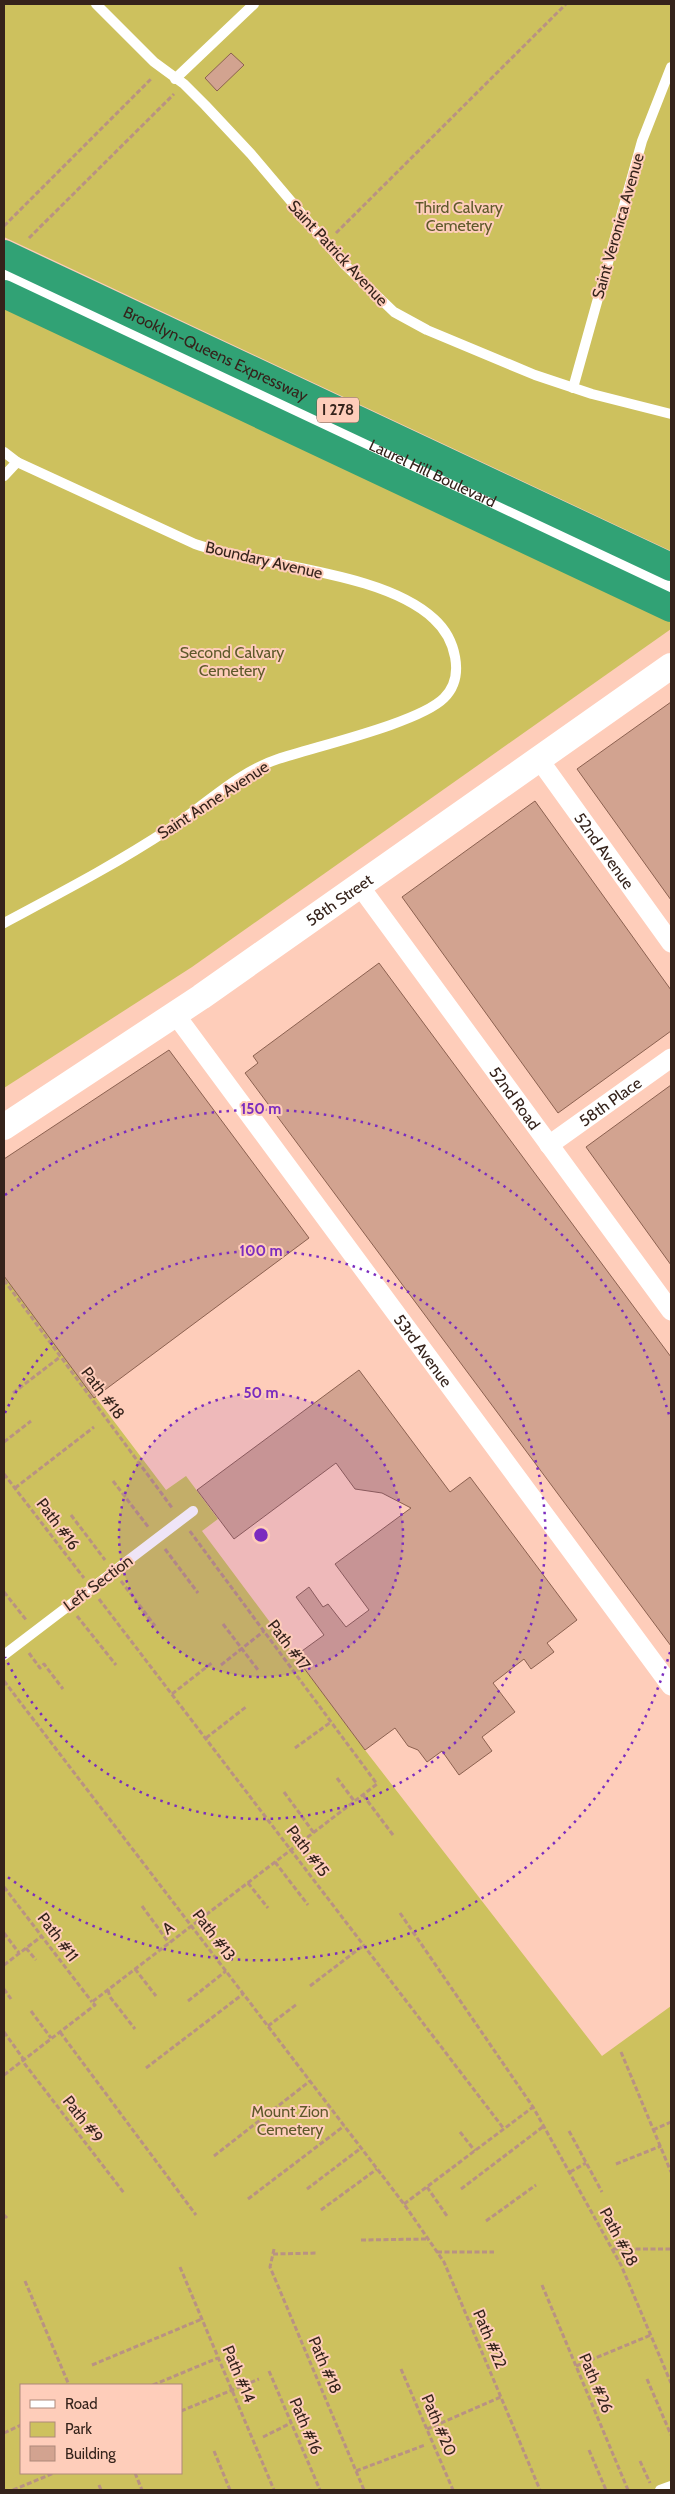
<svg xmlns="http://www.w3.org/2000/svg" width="675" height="2494" font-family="Cabin,sans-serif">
  <rect width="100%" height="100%" fill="#fecdba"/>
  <!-- green -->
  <g fill="#cdc15e" fill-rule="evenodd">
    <polygon points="4,4 671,4 671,551 4,237"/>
    <polygon points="4,305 671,617 671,629 192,967 4,1088"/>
    <path d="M4,1276L166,1490L186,1476L218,1519L202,1531L365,1750L602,2056L671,2006V2490H4ZM21,2385H181V2473H21Z"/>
  </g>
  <!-- building -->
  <g fill="#d2a390" stroke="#8c6150">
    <polygon points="231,53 244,65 217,91 205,78"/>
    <polygon points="671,702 671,900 577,769"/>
    <polygon points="535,801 671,990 671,1031 558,1113 402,897"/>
    <polygon points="379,963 671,1357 671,1646 245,1073 258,1063 253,1056"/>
    <polygon points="169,1050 309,1238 94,1398 4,1276 4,1159"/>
    <polygon points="671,1085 671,1265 586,1147"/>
    <polygon points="359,1370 450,1492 470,1477 577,1620 547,1643 554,1652 531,1669 524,1659 493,1683 515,1712 482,1737 492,1751 459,1775 442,1751 427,1762 418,1750 408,1746 395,1728 365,1750 295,1656 324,1635 296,1597 309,1587 323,1607 328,1604 346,1627 369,1610 335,1564 411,1508 382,1493 355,1489 336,1463 234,1539 197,1490"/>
  </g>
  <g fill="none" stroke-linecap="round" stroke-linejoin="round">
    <!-- path -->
    <g stroke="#b99283" stroke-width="3" stroke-dasharray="5 2.5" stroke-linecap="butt">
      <polyline points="4,226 152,78"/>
      <polyline points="336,233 566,4"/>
      <polyline points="29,238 174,94"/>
      <polyline points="4,1280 173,1509"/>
      <polyline points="13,1393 60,1357"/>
      <polyline points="4,1442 31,1421"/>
      <polyline points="4,1474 84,1578"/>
      <polyline points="113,1481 149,1528"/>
      <polyline points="15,1488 94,1427"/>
      <polyline points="71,1515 105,1560"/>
      <polyline points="165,1549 198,1593"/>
      <polyline points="121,1581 155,1626"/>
      <polyline points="4,1592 27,1621"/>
      <polyline points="99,1599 504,2129"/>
      <polyline points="77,1616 116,1665"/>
      <polyline points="223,1624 258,1670"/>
      <polyline points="29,1653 40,1668 44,1664 63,1689"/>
      <polyline points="221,1665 264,1631"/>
      <polyline points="4,1681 404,2204 444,2262 540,2490"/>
      <polyline points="172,1694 213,1662"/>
      <polyline points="206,1738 246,1707"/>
      <polyline points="295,1748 331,1722"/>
      <polyline points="337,1778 355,1802"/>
      <polyline points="284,1792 314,1833"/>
      <polyline points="363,1795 393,1835"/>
      <polyline points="275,1862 308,1905"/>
      <polyline points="248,1883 268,1908"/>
      <polyline points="4,1887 92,2002"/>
      <polyline points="142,1906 169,1943"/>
      <polyline points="400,1913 533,2107 621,2265 671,2383"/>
      <polyline points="4,1933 19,1953"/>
      <polyline points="26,1948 36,1960"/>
      <polyline points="4,1965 42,1936"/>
      <polyline points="135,1969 156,1996"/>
      <polyline points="310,1986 364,1945"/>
      <polyline points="4,1989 11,1999"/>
      <polyline points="108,1990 110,1997 135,2029"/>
      <polyline points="188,2001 226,1971"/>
      <polyline points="31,2011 51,2038"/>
      <polyline points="268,2026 297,2004"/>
      <polyline points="4,2032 22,2057 24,2063 124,2193"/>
      <polyline points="60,2032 196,2215"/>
      <polyline points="621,2052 671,2172"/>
      <polyline points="146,2068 243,1994"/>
      <polyline points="4,2075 95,2005 92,2002 377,1784 189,1530"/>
      <polyline points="653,2130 671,2122"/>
      <polyline points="569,2131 602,2192"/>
      <polyline points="460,2132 475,2151"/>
      <polyline points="214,2156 310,2081"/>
      <polyline points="616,2164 661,2146"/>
      <polyline points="570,2172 586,2163"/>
      <polyline points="427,2187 447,2216"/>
      <polyline points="307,2189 361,2148"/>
      <polyline points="461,2189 544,2126"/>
      <polyline points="248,2199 344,2126"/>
      <polyline points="404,2204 533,2107"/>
      <polyline points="321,2210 377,2169"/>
      <polyline points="4,2215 7,2218"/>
      <polyline points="486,2221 536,2185"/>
      <polyline points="361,2240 428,2239"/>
      <polyline points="274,2249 270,2267 364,2490"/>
      <polyline points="613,2249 671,2249"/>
      <polyline points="437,2252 494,2252"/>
      <polyline points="273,2254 318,2253"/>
      <polyline points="180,2267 274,2490"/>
      <polyline points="25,2281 69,2385"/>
      <polyline points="542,2285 628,2490"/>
      <polyline points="92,2365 202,2319"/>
      <polyline points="576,2366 651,2335"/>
      <polyline points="401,2369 453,2490"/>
      <polyline points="269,2371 320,2490"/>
      <polyline points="647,2379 671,2435"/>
      <polyline points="153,2385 218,2358"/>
      <polyline points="181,2411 259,2379"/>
      <polyline points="427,2429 501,2397"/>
      <polyline points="4,2433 21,2425"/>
      <polyline points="263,2437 291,2423"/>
      <polyline points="589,2450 606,2490"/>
      <polyline points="214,2451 230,2490"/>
      <polyline points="640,2461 650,2483"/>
      <polyline points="356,2471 425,2445"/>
      <polyline points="135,2473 142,2490"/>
      <polyline points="99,2485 101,2490"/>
      <polyline points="13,2490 54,2473"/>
    </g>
    <!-- lane -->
    <g stroke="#fff" stroke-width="10">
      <polyline points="96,4 154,62 184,84 205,105 251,154 345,265 394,312 427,330 535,375 592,394 671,414"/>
      <polyline points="175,79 254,4"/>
      <polyline points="573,388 642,141 671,67"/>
      <path d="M4,452L17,462L195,544C262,567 383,571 434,619C455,638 466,676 444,698C419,723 317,746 278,759C238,772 204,806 169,829C116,864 60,893 4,923"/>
      <polyline points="4,476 17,462"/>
      <polyline points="4,1655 193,1511"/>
      <polyline points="660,2490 671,2486"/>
    </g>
    <!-- street -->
    <g stroke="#fff" stroke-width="19">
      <path id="s1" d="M538,758L671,943"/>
      <path id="s2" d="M359,885L671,1311"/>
      <path id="s3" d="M175,1014L671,1686"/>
      <path id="s4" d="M549,1145L671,1058"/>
    </g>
    <!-- secondary -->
    <g stroke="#fff" stroke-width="26">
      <path id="s5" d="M4,271L671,585"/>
      <path id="s6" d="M4,1127L201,997L671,666"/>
    </g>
    <!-- highway -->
    <g stroke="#31a275" stroke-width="28">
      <path id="s7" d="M4,254L671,567"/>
      <polyline points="4,294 671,608"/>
    </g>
  </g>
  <!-- distance rings -->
  <circle cx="261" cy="1535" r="142" fill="#7b2cbf" fill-opacity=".12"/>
  <g fill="none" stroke="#7b2cbf" stroke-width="2.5" stroke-dasharray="2.5 5">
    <circle cx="261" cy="1535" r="142"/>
    <path d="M5 1413A284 284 0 1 1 5 1657"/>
    <path d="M670 1652A426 426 0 0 1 5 1875M5 1195A426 426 0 0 1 670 1418"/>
  </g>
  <g text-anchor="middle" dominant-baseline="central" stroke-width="4" stroke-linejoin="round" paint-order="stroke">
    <!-- shield labels -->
    <rect fill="#fecdba" stroke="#71564b" stroke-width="1" x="317" y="397.5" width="42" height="25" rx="4"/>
    <g font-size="15" font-weight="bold" fill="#35231b">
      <text x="338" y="410">I 278</text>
    </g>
    <!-- park labels -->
    <g font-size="16" fill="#5e592a" stroke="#fecdba">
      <text x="459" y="207">Third Calvary<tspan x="459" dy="18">Cemetery</tspan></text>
      <text x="232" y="652">Second Calvary<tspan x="232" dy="18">Cemetery</tspan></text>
      <text x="290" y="2111">Mount Zion<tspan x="290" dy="18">Cemetery</tspan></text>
    </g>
    <!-- street labels -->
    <g font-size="16" fill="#35231b" stroke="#fecdba">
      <text transform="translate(618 226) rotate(-74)">Saint Veronica Avenue</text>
      <text transform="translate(338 253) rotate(47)">Saint Patrick Avenue</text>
      <text stroke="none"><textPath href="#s7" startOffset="234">Brooklyn-Queens Expressway</textPath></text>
      <text stroke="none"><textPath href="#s5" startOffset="474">Laurel Hill Boulevard</textPath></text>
      <text transform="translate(264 560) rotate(13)">Boundary Avenue</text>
      <text transform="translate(213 800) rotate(-33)">Saint Anne Avenue</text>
      <text stroke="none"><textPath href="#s1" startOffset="114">52nd Avenue</textPath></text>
      <text stroke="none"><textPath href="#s6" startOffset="405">58th Street</textPath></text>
      <text stroke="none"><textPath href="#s2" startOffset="264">52nd Road</textPath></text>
      <text stroke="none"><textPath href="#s4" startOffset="75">58th Place</textPath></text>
      <text stroke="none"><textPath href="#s3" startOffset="418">53rd Avenue</textPath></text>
      <text transform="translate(103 1393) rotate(53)">Path #18</text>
      <text transform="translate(58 1524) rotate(53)">Path #16</text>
      <text transform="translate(98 1583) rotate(-37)">Left Section</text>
      <text transform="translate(289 1645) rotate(53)">Path #17</text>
      <text transform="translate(308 1851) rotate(53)">Path #15</text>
      <text transform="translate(168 1928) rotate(-37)">A</text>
      <text transform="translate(214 1935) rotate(53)">Path #13</text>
      <text transform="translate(58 1937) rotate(53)">Path #11</text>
      <text transform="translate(83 2119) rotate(52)">Path #9</text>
      <text transform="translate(619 2237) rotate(62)">Path #28</text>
      <text transform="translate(490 2339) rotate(67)">Path #22</text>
      <text transform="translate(325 2365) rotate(67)">Path #18</text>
      <text transform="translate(239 2374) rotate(67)">Path #14</text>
      <text transform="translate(596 2383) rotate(67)">Path #26</text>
      <text transform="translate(439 2425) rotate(67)">Path #20</text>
      <text transform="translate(306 2426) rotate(67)">Path #16</text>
    </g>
  </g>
  <circle cx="261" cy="1535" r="8" fill="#7b2cbf" stroke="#fecdba" stroke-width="2.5"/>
  <g font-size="15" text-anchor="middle" font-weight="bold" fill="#7b2cbf" stroke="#fecdba" stroke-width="4" stroke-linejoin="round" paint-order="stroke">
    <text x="261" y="1114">150 m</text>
    <text x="261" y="1256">100 m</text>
    <text x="261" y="1398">50 m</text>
  </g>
  <!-- border -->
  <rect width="675" height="2494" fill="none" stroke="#35231b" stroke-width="10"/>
  <!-- legend -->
  <rect x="20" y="2384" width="162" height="90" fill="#fecdba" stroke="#ae897a"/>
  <rect x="30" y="2400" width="25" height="8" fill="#ffffff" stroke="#ae897a"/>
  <text x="65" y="2409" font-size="15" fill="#35231b">Road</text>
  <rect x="30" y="2422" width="25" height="15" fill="#cdc15e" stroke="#ae897a"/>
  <text x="65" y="2434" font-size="15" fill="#35231b">Park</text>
  <rect x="30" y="2446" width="25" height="15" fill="#d2a390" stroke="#ae897a"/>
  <text x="65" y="2459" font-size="15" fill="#35231b">Building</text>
</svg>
